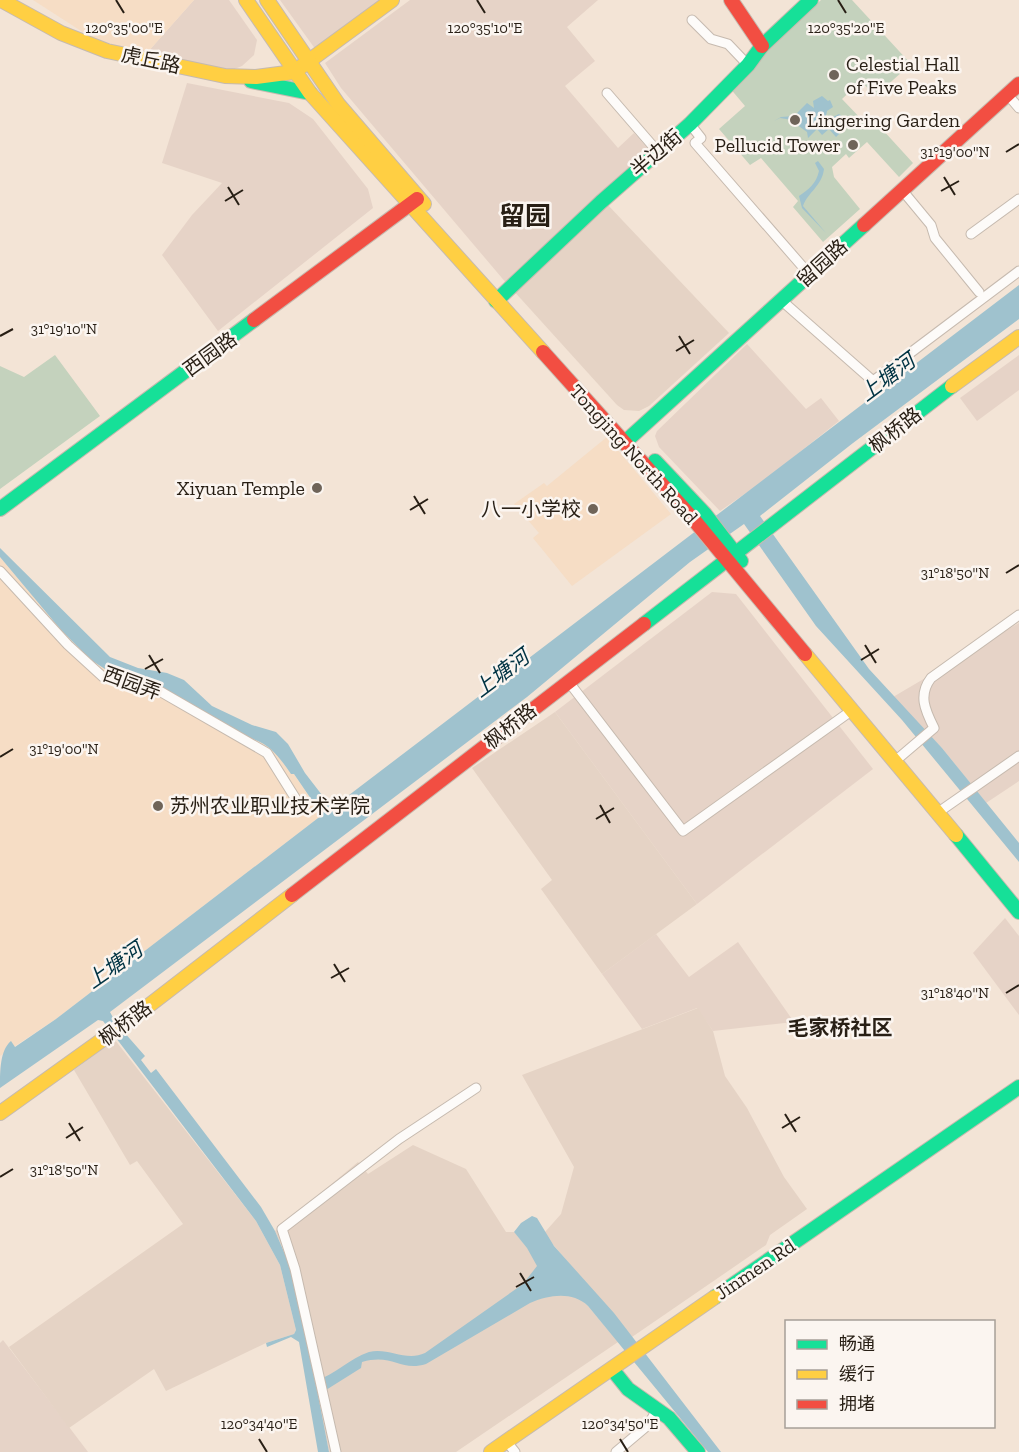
<svg xmlns="http://www.w3.org/2000/svg" width="1019" height="1452" font-family="'Zilla Slab','Noto Sans SC',serif">
  <rect width="100%" height="100%" fill="#f3e4d6"/>
  <!-- commercial -->
  <g fill="#e6d3c7">
    <polygon points="194,0 229,0 257,40 254,55 242,66 227,72 146,54"/>
    <polygon points="280,0 387,0 316,50"/>
    <polygon points="410,0 598,0 567,27 595,61 565,86 618,148 634,133 650,151 507,284 341,88 325,63"/>
    <polygon points="187,83 289,103 313,119 368,189 373,208 218,331 162,255 192,215 222,183 162,163"/>
    <polygon points="747,344 806,409 821,398 839,421 762,482 720,511 659,447 655,436 657,431"/>
    <polygon points="1019,355 1019,390 977,421 960,398"/>
    <polygon points="712,592 736,594 873,769 697,904 555,712"/>
    <polygon points="1019,623 1019,781 986,803 942,748 893,697"/>
    <polygon points="1005,918 1019,936 1019,1015 973,953"/>
    <polygon points="656,934 689,977 738,942 794,1022 713,1031 697,1008 642,1029 602,974"/>
    <polygon points="3,1340 88,1452 0,1452 0,1343"/>
  </g>
  <!-- industrial -->
  <g fill="#e5d3c5">
    <polygon points="606,203 729,333 649,406 639,411 624,410 617,405 512,289"/>
    <polygon points="555,712 697,904 602,974 541,889 552,880 472,768"/>
    <polygon points="698,1008 713,1031 725,1076 747,1108 784,1177 807,1209 770,1235 766,1245 632,1337 550,1241 535,1259 588,1306 618,1342 456,1452 329,1452 290,1266 275,1231 358,1162 368,1174 413,1145 466,1169 506,1232 514,1232 525,1245 545,1232 561,1214 574,1167 522,1075"/>
    <polygon points="115,1040 256,1221 280,1265 296,1330 294,1334 266,1343 166,1391 154,1369 69,1428 9,1347 183,1224 137,1161 130,1165 74,1070"/>
  </g>
  <!-- built -->
  <g fill="#f6ddc5">
    <polygon points="33,0 194,0 146,54 92,38"/>
    <polygon points="607,437 671,514 572,586 533,538 539,533 514,504 544,483 547,486"/>
    <polygon points="0,557 61,630 91,660 108,671 132,680 249,738 261,741 276,753 291,774 293,773 322,815 56,1019 0,1056"/>
  </g>
  <!-- green -->
  <g fill="#c4d2bd">
    <polygon points="821,0 852,0 911,64 875,96 861,81 842,99 865,123 871,117 913,163 899,177 867,142 849,158 846,154 832,167 834,177 860,209 823,242 793,207 798,201 761,158 750,165 719,129 745,106 729,87"/>
    <polygon points="55,355 100,416 0,489 0,366 24,377"/>
  </g>
  <!-- water -->
  <g fill="#9fc2ce">
    <polygon points="822,96 828,101 830,100 833,107 827,111 826,116 831,118 839,114 850,123 836,137 829,129 822,135 817,129 808,138 807,132 796,124 797,117 792,120 780,118 774,121 781,117 794,116 807,103 814,108 813,101"/>
    <path d="M818,161L824,169C822,186 808,192 803,206L826,233L802,208L799,196C809,189 816,184 819,171L815,163Z"/>
    <path d="M1019,285V319L853,443L760,516L869,669L942,748L1019,843V862L902,720L816,626L744,524L690,562L527,697L110,1012L116,1023L145,1056L141,1060L151,1073L156,1069L261,1207L275,1231L290,1266L315,1381C335,1375 350,1358 369,1352C388,1347 406,1362 425,1353L523,1284L537,1266L527,1248L514,1232L521,1223L532,1216L537,1218L554,1246L614,1313L721,1452H708L588,1306C572,1291 549,1295 530,1303L426,1364C400,1372 393,1353 362,1362L361,1368L318,1395L329,1452H318L299,1342L291,1337L267,1347L266,1343L294,1334L296,1330L280,1265L256,1221L103,1021L98,1020L0,1088C0,1071 0,1050 11,1041L15,1047L56,1019L322,815L294,774H291C279,757 270,743 249,738L132,680L108,671L91,660L61,630L0,557V548L110,657L138,668L167,673L184,680L212,706L252,725L276,732L288,744L305,773L332,808Z"/>
  </g>
  <g fill="none" stroke-linecap="round" stroke-linejoin="round">
    <!-- street casing -->
    <g stroke="#c6baaf" stroke-width="11">
      <g id="street">
        <polyline points="692,20 711,39 728,44 748,65"/>
        <polyline points="607,93 658,152"/>
        <polyline points="1007,94 1019,108"/>
        <polyline points="690,124 701,138 695,143 809,274"/>
        <polyline points="902,190 931,225 935,238 979,292"/>
        <polyline points="971,234 1019,199"/>
        <polyline points="781,300 873,381 1019,271"/>
        <polyline points="0,571 68,645 103,677 156,689 267,753 299,804"/>
        <polyline points="568,681 683,831 851,711"/>
        <path d="M894,762L934,728C925,710 918,695 931,678L1019,615"/>
        <polyline points="943,809 1019,756"/>
        <polyline points="511,1447 515,1452"/>
        <polyline points="336,1452 295,1269 282,1229 399,1139 476,1088"/>
        <polyline points="616,1452 648,1425 658,1408"/>
      </g>
    </g>
    <!-- fast casing -->
    <g stroke="#c6baaf" stroke-width="16">
      <g id="fast">
        <polyline points="251,81 310,93"/>
        <polyline points="496,301 601,202 690,124 748,65 762,46 811,0"/>
        <polyline points="624,443 864,225"/>
        <polyline points="655,461 705,514 741,561"/>
        <polyline points="0,509 254,320"/>
        <polyline points="644,624 952,386"/>
        <polyline points="956,835 1019,912"/>
        <polyline points="715,1297 1019,1087"/>
        <polyline points="616,1374 628,1389 669,1418 698,1452"/>
      </g>
    </g>
    <!-- slow casing -->
    <g stroke="#c6baaf" stroke-width="16">
      <g id="slow">
        <polyline points="1,0 61,33 107,51 225,76 256,77 294,72 392,0"/>
        <polyline points="246,0 310,93 543,352"/>
        <polyline points="267,0 338,104 424,204"/>
        <polyline points="952,386 1019,337"/>
        <polyline points="805,654 956,835"/>
        <polyline points="0,1113 134,1017 292,895"/>
        <polyline points="491,1452 715,1297"/>
      </g>
    </g>
    <!-- jam casing -->
    <g stroke="#c6baaf" stroke-width="16">
      <g id="jam">
        <polyline points="731,0 762,46"/>
        <polyline points="864,225 1019,84"/>
        <polyline points="254,320 417,199"/>
        <polyline points="543,352 694,520 805,654"/>
        <polyline points="292,895 644,624"/>
      </g>
    </g>
    <!-- street -->
    <use href="#street" stroke="#fdfbf9" stroke-width="9"/>
    <!-- fast -->
    <use href="#fast" stroke="#16e098" stroke-width="14"/>
    <!-- slow -->
    <use href="#slow" stroke="#ffcf43" stroke-width="14"/>
    <!-- jam -->
    <use href="#jam" stroke="#f24e42" stroke-width="14"/>
  </g>
  <!-- ticks -->
  <path fill="none" stroke="#281f15" stroke-width="2" d="M116,0L124,13M477,0L485,13M838,0L846,13M1006,152L1019,144M944,177L955,195M228,187L239,205M941,191L959,181M225,201L243,190M0,336L13,329M679,336L690,354M676,351L694,340M414,496L425,514M410,510L428,499M1006,573L1019,565M865,645L876,663M149,655L160,673M861,660L879,649M145,669L163,659M0,757L13,749M600,805L610,823M596,819L614,808M334,964L345,982M331,978L349,968M1006,993L1019,985M785,1114L796,1132M69,1123L80,1141M782,1128L800,1117M66,1138L83,1127M0,1177L13,1169M520,1273L531,1291M516,1287L534,1277M259,1439L267,1452M620,1439L628,1452"/>
  <!-- markers -->
  <g fill="#6f6459" stroke="#fbf5f0" stroke-width="2">
    <circle cx="834" cy="75" r="6"/>
    <circle cx="795" cy="120" r="6"/>
    <circle cx="853" cy="145" r="6"/>
    <circle cx="317" cy="488" r="6"/>
    <circle cx="593" cy="509" r="6"/>
    <circle cx="158" cy="806" r="6"/>
  </g>
  <g text-anchor="middle" dominant-baseline="central" stroke-width="5" stroke-linejoin="round" paint-order="stroke">
    <!-- street labels -->
    <g font-size="20" fill="#281f15" stroke="#fbf5f0">
      <text transform="translate(151 60) rotate(12)">虎丘路</text>
      <text transform="translate(656 153) rotate(-41)">半边街</text>
      <text transform="translate(822 263) rotate(-42)">留园路</text>
      <text transform="translate(210 354) rotate(-36)">西园路</text>
      <text transform="translate(895 430) rotate(-38)">枫桥路</text>
      <text transform="translate(634 454) rotate(48)">Tongjing North Road</text>
      <text transform="translate(132 683) rotate(20)">西园弄</text>
      <text transform="translate(510 726) rotate(-38)">枫桥路</text>
      <text transform="translate(125 1023) rotate(-37)">枫桥路</text>
      <text transform="translate(755 1269) rotate(-34)">Jinmen Rd</text>
    </g>
    <!-- poi labels -->
    <g font-size="20" fill="#281f15" stroke="#fbf5f0" text-anchor="start">
      <text x="846" y="64">Celestial Hall<tspan x="846" dy="23">of Five Peaks</tspan></text>
      <text x="807" y="120">Lingering Garden</text>
      <text x="841" y="145" text-anchor="end">Pellucid Tower</text>
      <text x="305" y="488" text-anchor="end">Xiyuan Temple</text>
      <text x="581" y="509" text-anchor="end">八一小学校</text>
      <text x="170" y="806">苏州农业职业技术学院</text>
    </g>
    <!-- water labels -->
    <g font-size="21" font-style="italic" fill="#003343" stroke="#fbf5f0">
      <text transform="translate(887 377) rotate(-37)">上塘河</text>
      <text transform="translate(501 673) rotate(-37)">上塘河</text>
      <text transform="translate(114 965) rotate(-35)">上塘河</text>
    </g>
    <!-- neighbourhood labels -->
    <g font-size="21" font-weight="bold" fill="#281f15" stroke="#fbf5f0">
      <text x="840" y="1027">毛家桥社区</text>
    </g>
    <!-- district labels -->
    <g font-size="26" font-weight="bold" fill="#281f15" stroke="#fbf5f0">
      <text x="525" y="216">留园</text>
    </g>
  </g>
  <g font-size="15" text-anchor="middle" fill="#281f15" stroke="#fbf5f0" stroke-width="5" stroke-linejoin="round" paint-order="stroke">
    <text x="124" y="33">120°35'00"E</text>
    <text x="485" y="33">120°35'10"E</text>
    <text x="846" y="33">120°35'20"E</text>
    <text x="955" y="157">31°19'00"N</text>
    <text x="64" y="334">31°19'10"N</text>
    <text x="955" y="578">31°18'50"N</text>
    <text x="64" y="754">31°19'00"N</text>
    <text x="955" y="998">31°18'40"N</text>
    <text x="64" y="1175">31°18'50"N</text>
    <text x="259" y="1429">120°34'40"E</text>
    <text x="620" y="1429">120°34'50"E</text>
  </g>
  <!-- legend -->
  <rect x="785" y="1320" width="210" height="108" fill="#fbf5f0" stroke="#a79f98" stroke-width="1.5"/>
  <rect x="797" y="1340" width="30" height="9" fill="#16e098" stroke="#a79f98" stroke-width="1.5"/>
  <text x="839" y="1350" font-size="18" fill="#281f15">畅通</text>
  <rect x="797" y="1370" width="30" height="9" fill="#ffcf43" stroke="#a79f98" stroke-width="1.5"/>
  <text x="839" y="1380" font-size="18" fill="#281f15">缓行</text>
  <rect x="797" y="1400" width="30" height="9" fill="#f24e42" stroke="#a79f98" stroke-width="1.5"/>
  <text x="839" y="1410" font-size="18" fill="#281f15">拥堵</text>
</svg>
